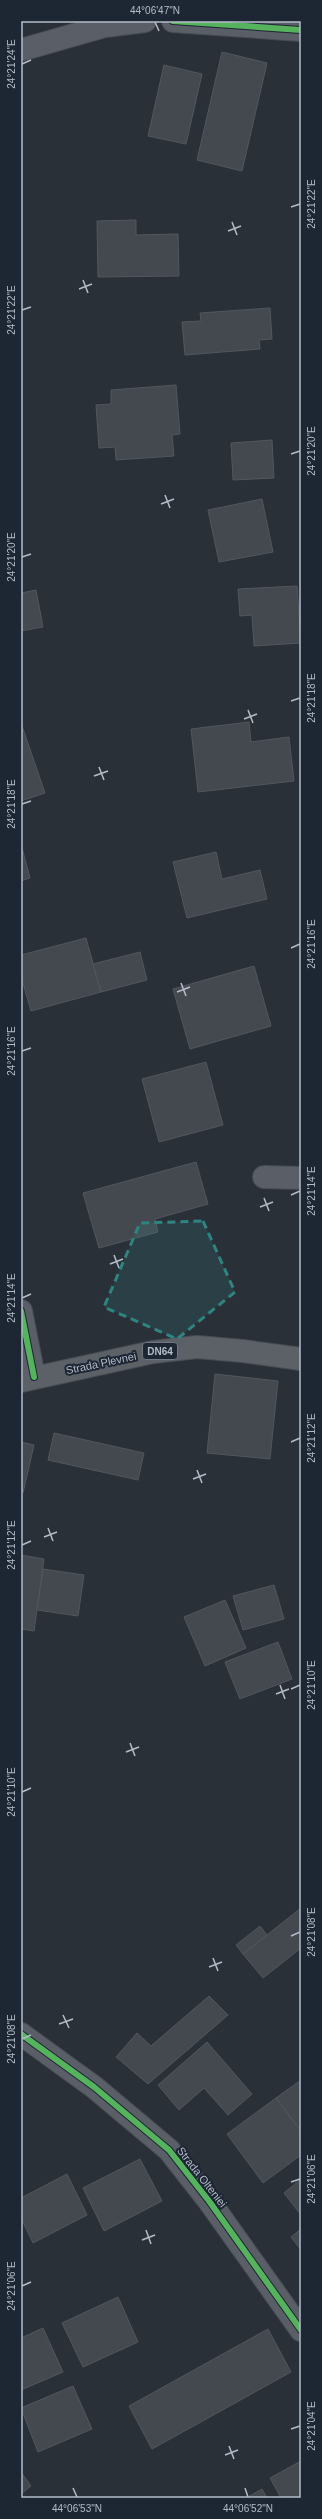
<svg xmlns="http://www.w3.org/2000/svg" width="322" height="2519" font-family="Helvetica,sans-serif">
  <rect width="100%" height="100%" fill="#2a3038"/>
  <!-- building -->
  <g fill="#444950" stroke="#52575f">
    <polygon points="222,52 267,63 242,171 197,160"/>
    <polygon points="164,65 202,74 186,144 148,136"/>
    <polygon points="136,220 136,235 178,234 179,276 98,277 97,221"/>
    <polygon points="270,308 272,339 259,340 260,349 185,355 182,322 201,321 200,313"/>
    <polygon points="176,385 180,434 172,435 174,456 116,460 115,447 99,448 96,405 111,404 111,390"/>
    <polygon points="272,440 274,478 233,480 231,443"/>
    <polygon points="262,499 273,552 219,562 208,510"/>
    <polygon points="297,586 301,643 254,646 252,615 240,616 238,589"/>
    <polygon points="36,590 43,627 21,631 21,593"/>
    <polygon points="249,722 251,742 289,737 294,781 198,792 191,729"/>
    <polygon points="21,723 45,793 21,801"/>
    <polygon points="21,844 30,878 21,881"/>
    <polygon points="216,852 222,879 260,870 267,899 187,918 173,862"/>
    <polygon points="86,938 101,992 31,1011 21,976 21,955"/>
    <polygon points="140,952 147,980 101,992 93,964"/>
    <polygon points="254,966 271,1026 190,1049 173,989"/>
    <polygon points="206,1062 223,1125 159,1142 142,1079"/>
    <polygon points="196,1162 208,1204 155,1219 158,1232 99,1248 83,1193"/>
    <polygon points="215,1374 278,1381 270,1459 207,1453"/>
    <polygon points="54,1433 144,1453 138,1480 48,1460"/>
    <polygon points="21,1442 34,1445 23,1493 21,1493"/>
    <polygon points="21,1555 44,1559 34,1631 21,1629"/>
    <polygon points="43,1569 84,1575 78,1616 37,1610"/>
    <polygon points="274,1585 284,1619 243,1630 233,1596"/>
    <polygon points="225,1600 246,1648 205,1666 184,1617"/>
    <polygon points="278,1642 292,1679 240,1699 225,1662"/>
    <polygon points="301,1908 301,1948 263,1978 243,1954"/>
    <polygon points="260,1926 267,1935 243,1954 236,1945"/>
    <polygon points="209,1996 228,2015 148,2084 116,2057 137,2033 151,2046"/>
    <polygon points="207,2042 252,2094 228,2115 204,2088 179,2110 158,2085"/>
    <polygon points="301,2080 301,2131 276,2098"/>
    <polygon points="276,2098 301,2131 301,2155 263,2183 227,2134"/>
    <polygon points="140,2159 162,2201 104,2231 83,2188"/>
    <polygon points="67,2174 87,2215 33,2243 21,2218 21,2198"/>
    <polygon points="301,2179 301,2215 284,2193"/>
    <polygon points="301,2229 301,2250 291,2237"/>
    <polygon points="118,2297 138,2342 83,2367 62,2323"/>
    <polygon points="43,2328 63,2372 21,2390 21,2338"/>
    <polygon points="268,2329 291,2372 152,2449 129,2406"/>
    <polygon points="73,2386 92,2429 38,2452 21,2408"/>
    <polygon points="301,2461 301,2498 281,2498 270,2478"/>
    <polygon points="21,2472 31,2486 21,2494"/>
    <polygon points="262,2489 267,2498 246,2498"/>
  </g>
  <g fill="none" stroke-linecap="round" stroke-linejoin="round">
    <!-- minor casing -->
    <g stroke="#484c53" stroke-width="24">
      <g id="minor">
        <polyline points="173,21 301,30"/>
        <polyline points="21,50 105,26 145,21"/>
        <polyline points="264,1177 301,1178"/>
        <polyline points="21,1311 34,1377"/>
        <polyline points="21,2034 94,2087 169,2150 209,2201 301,2330"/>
      </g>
    </g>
    <!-- major casing -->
    <g stroke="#484c55" stroke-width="24">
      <polyline id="major" points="21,1381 153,1352 197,1347 243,1351 301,1359"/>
    </g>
    <!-- minor -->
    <use href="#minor" stroke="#5a5e66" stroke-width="22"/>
    <!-- major -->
    <use href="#major" stroke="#5c6168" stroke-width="22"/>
    <!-- cycleway casing -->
    <g stroke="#1d2633" stroke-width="8">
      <g id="cycleway">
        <polyline points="173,21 301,30"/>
        <polyline points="21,1311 34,1377"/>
        <polyline points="21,2034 94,2087 169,2150 209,2201 301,2330"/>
      </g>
    </g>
    <!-- cycleway -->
    <use href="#cycleway" stroke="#56b35d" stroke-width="6"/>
  </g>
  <!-- marked area -->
  <path fill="#308480" fill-opacity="0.2" stroke="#308480" stroke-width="3" stroke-dasharray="8 5" stroke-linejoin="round" d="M203,1221L235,1292L177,1339L104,1307L140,1223Z"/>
  <!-- ticks -->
  <path fill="none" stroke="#b4bcc9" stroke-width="1.5" d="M155,22L159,31M22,64L31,60M291,207L300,204M232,222L237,235M228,231L241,226M83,280L88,293M79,289L92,284M22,310L31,307M291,454L300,451M165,495L170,508M161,504L174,499M22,557L31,554M291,701L300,698M248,710L253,723M244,719L257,714M99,767L104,780M94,776L108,771M22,804L31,801M291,948L300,944M181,983L186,996M177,992L190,987M22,1051L31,1048M291,1195L300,1191M264,1198L269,1211M260,1207L273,1202M114,1255L119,1268M110,1264L123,1259M22,1298L31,1294M291,1442L300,1438M197,1470L202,1483M193,1479L206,1474M48,1528L53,1541M44,1537L57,1532M22,1545L31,1541M280,1685L285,1699M291,1689L300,1685M276,1694L289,1689M130,1743L135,1756M126,1752L139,1747M22,1792L31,1788M291,1936L300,1932M213,1958L218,1971M209,1967L222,1962M63,2015L69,2028M59,2024L73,2019M22,2039L31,2035M291,2182L300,2179M146,2230L151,2244M142,2240L155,2235M22,2286L31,2282M291,2429L300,2426M229,2446L234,2459M225,2455L238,2450M73,2488L77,2497M245,2488L248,2497"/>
  <g text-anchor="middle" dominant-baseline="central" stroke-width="4" stroke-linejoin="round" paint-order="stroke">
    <!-- shield labels -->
    <rect fill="#1d2633" stroke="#878f9c" stroke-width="1" x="143" y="1343" width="34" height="16" rx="3"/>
    <g font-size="10" font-weight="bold" fill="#b4bcc9">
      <text x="160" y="1351">DN64</text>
    </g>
    <!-- street labels -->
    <g font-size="11" fill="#b4bcc9" stroke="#1d2633">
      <text transform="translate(101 1363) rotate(-12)">Strada Plevnei</text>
      <text transform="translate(202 2177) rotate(52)">Strada Olteniei</text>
    </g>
  </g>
  <!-- border -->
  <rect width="322" height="2519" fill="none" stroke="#1d2633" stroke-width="44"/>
  <rect x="22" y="22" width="278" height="2475" fill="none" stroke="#b4bcc9" stroke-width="1.5"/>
  <g font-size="10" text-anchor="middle" fill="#b4bcc9">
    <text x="155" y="14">44°06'47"N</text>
    <text transform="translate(11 64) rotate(-90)" y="4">24°21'24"E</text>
    <text transform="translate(311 204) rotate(-90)" y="4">24°21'22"E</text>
    <text transform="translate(11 310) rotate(-90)" y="4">24°21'22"E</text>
    <text transform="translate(311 451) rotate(-90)" y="4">24°21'20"E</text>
    <text transform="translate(11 557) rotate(-90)" y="4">24°21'20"E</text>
    <text transform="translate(311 698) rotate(-90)" y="4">24°21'18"E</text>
    <text transform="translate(11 804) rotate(-90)" y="4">24°21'18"E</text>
    <text transform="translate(311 944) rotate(-90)" y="4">24°21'16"E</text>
    <text transform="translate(11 1051) rotate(-90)" y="4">24°21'16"E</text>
    <text transform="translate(311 1191) rotate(-90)" y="4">24°21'14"E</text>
    <text transform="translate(11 1298) rotate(-90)" y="4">24°21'14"E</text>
    <text transform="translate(311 1438) rotate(-90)" y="4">24°21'12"E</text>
    <text transform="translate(11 1545) rotate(-90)" y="4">24°21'12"E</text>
    <text transform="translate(311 1685) rotate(-90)" y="4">24°21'10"E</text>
    <text transform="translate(11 1792) rotate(-90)" y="4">24°21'10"E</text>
    <text transform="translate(311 1932) rotate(-90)" y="4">24°21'08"E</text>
    <text transform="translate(11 2039) rotate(-90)" y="4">24°21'08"E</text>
    <text transform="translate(311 2179) rotate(-90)" y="4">24°21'06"E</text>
    <text transform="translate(11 2286) rotate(-90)" y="4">24°21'06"E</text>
    <text transform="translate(311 2426) rotate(-90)" y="4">24°21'04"E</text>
    <text x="77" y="2512">44°06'53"N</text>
    <text x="248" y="2512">44°06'52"N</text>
  </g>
</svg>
